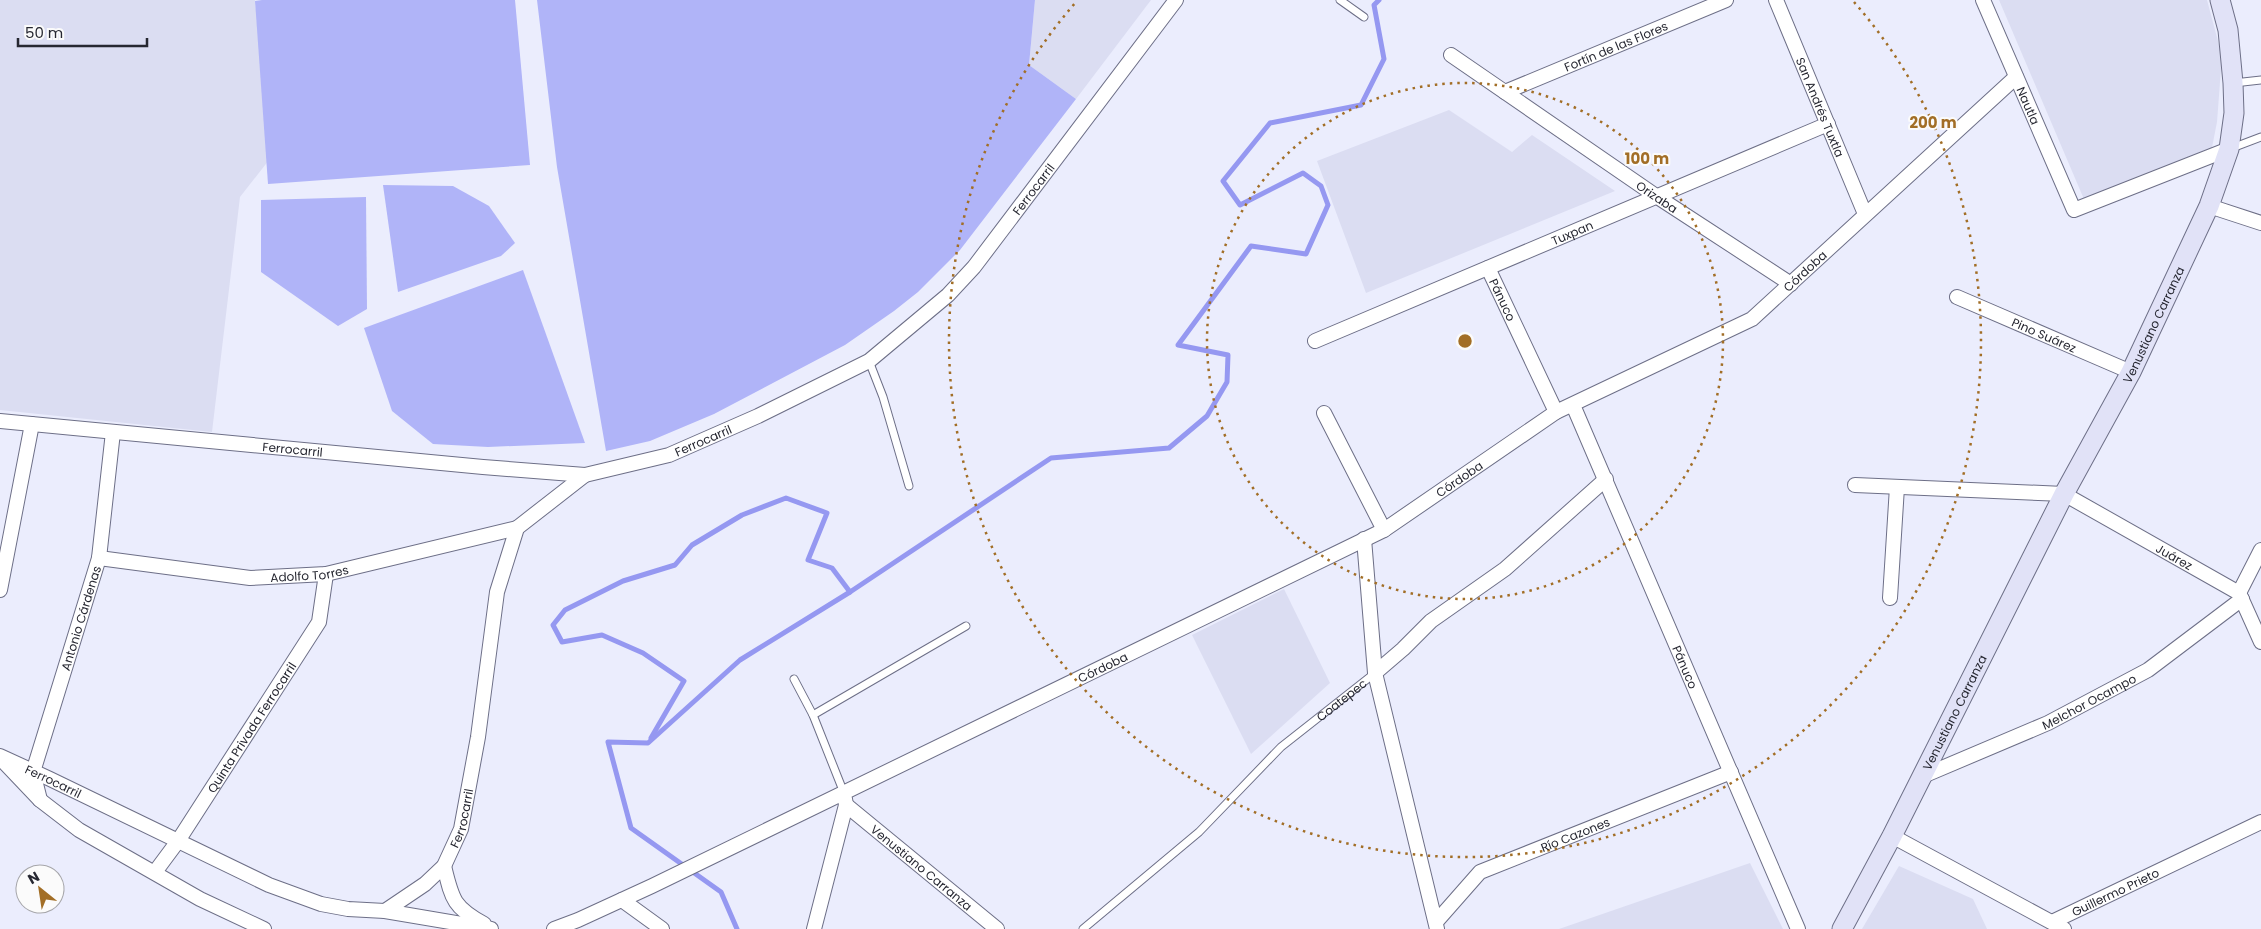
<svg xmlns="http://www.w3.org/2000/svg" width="2261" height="929" font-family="Poppins,sans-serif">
  <rect width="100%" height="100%" fill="#ebedfd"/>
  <!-- built -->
  <g fill="#dbddf2">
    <polygon points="0,0 255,0 269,160 240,197 212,432 0,410"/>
    <polygon points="1035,0 1151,0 1076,99 1029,65"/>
    <polygon points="1999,0 2207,0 2222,56 2217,122 2209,163 2089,211"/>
    <polygon points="1449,110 1512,152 1532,135 1615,191 1366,293 1317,161"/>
    <polygon points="1284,589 1330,683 1251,754 1192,635"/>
    <polygon points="1750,863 1783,929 1559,929"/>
    <polygon points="1899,866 1973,899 1987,929 1862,929"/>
  </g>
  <!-- green -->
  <g fill="#b0b4f8">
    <polygon points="262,0 515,0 530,165 268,184 255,1"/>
    <polygon points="537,0 1035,0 1029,65 1076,99 960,250 918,292 894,311 845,345 714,414 650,441 606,451 557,167"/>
    <polygon points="383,185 453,186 489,206 515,243 501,256 398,292"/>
    <polygon points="366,197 367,309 338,326 261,272 261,200"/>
    <polygon points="523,270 585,443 488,447 433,444 392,411 364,328"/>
  </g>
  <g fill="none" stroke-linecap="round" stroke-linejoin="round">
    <!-- stream -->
    <g stroke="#9598f1" stroke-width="5">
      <polyline points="651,738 684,681 643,653 602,635 562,642 553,625 565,610 623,581 675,565 692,545 742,515 786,498 827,513 808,560 832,568 850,592"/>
      <polyline points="737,929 721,892 631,828 608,742 648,743 740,660 850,592 1051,458 1169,448 1207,416 1227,382 1228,355 1178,345 1251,246 1306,254 1328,205 1321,186 1303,173 1240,205 1223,181 1270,123 1361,105 1384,59 1374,5 1379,0"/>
    </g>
    <!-- service casing -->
    <g stroke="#6d6f87" stroke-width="9">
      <g id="service">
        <polyline points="1340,0 1364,17"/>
        <polyline points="2234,83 2261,80"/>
        <polyline points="2232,148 2261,137"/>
        <polyline points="869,361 883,397 909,486"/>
        <polyline points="794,679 813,715 844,793"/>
        <polyline points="813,715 966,626"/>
        <path id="s1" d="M1083,929L1199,832L1281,747L1375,673"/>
      </g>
    </g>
    <!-- minor casing -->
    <g stroke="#6d6f87" stroke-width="16">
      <g id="minor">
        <path id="s2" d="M1776,0L1865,214"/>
        <path id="s3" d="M1983,0L2074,210L2229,149"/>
        <path id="s4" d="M1451,55L1656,196L1791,284"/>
        <path id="s5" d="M1505,92L1726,0"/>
        <polyline points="2209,206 2261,223"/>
        <path id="s6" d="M1488,268L1556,412"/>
        <path id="s7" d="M1957,297L2131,372"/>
        <path id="s8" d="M1315,341L1828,124"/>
        <path id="s9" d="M1573,405L1798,929"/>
        <polyline points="1324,413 1384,530"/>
        <path id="s10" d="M0,421L483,467L585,475L669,455L758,416L869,361L948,295L974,267L1176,0"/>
        <path id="s11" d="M1855,485L2064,494L2239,593L2261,642"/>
        <polyline points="1364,539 1375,673 1437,929"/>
        <path id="s12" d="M99,558L250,578L326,574L517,528"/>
        <polyline points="0,590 32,424"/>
        <polyline points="2239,593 2261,550"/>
        <polyline points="1890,598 1897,487"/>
        <polyline points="1375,673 1403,649 1431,621 1505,569 1606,479"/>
        <path id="s13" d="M0,756L50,779L269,885L321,904L348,909L385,911L491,929"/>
        <polyline points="4,762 40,800 79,830 200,899 264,929"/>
        <path id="s14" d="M1923,776L2048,723L2148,670L2242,599"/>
        <path id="s15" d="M40,800L33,772L99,558L113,432"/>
        <path id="s16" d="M846,805L997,929"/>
        <polyline points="1892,836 2064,929"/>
        <path d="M444,866C452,899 453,907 484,924"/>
        <path id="s17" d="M155,872L178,841L319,622L326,574"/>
        <polyline points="622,900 662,929"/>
        <path id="s18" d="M385,911L425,884L444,866L461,829L478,737L497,592L517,528L585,475"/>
        <path id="s19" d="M1436,922L1480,872L1731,772"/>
        <path id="s20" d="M2052,922L2261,822"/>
        <path id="s21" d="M554,929L578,920L652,886L1384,530L1556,412L1752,319L2016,77"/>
        <polyline points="814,929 846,805 845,799"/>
      </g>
    </g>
    <!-- secondary casing -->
    <g stroke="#6d6f87" stroke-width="21">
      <g id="secondary">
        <path id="s22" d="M1842,929L1892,836L2064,494L2131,372L2209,206L2229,149L2234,113L2233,83L2228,30L2220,0"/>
      </g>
    </g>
    <!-- service -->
    <use href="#service" stroke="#fff" stroke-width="7"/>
    <!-- minor -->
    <use href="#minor" stroke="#fff" stroke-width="14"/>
    <!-- secondary -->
    <use href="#secondary" stroke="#e1e2f7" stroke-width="19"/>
  </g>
  <!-- distance rings -->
  <g fill="none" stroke="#a26e26" stroke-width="2.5" stroke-dasharray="2.5 5">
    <circle cx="1465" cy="341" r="258"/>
    <path d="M1854 2A516 516 0 1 1 1076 2"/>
  </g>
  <g text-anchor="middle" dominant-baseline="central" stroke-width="4" stroke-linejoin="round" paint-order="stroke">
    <!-- street labels -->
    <g font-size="12" fill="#262731" stroke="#fbfbfb">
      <text stroke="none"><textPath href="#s5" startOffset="120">Fortín de las Flores</textPath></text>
      <text stroke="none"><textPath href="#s3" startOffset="115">Nautla</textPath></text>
      <text stroke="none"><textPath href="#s2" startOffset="116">San Andrés Tuxtla</textPath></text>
      <text stroke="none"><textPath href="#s10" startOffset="1134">Ferrocarril</textPath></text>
      <text stroke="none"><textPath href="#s4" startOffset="250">Orizaba</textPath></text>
      <text stroke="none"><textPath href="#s8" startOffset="279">Tuxpan</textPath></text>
      <text stroke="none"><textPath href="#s21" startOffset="1418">Córdoba</textPath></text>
      <text stroke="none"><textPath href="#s6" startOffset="35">Pánuco</textPath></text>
      <text stroke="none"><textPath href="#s22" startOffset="680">Venustiano Carranza</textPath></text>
      <text stroke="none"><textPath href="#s7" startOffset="95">Pino Suárez</textPath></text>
      <text stroke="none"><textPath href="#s10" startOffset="711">Ferrocarril</textPath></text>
      <text stroke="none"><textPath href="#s10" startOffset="294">Ferrocarril</textPath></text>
      <text stroke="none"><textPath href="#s21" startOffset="1012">Córdoba</textPath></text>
      <text stroke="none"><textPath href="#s11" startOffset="336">Juárez</textPath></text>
      <text stroke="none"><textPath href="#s12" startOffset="212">Adolfo Torres</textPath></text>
      <text stroke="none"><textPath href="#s15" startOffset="190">Antonio Cárdenas</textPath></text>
      <text stroke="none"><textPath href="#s21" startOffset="608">Córdoba</textPath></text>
      <text stroke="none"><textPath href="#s9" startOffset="285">Pánuco</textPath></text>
      <text stroke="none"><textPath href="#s1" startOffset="346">Coatepec</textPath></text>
      <text stroke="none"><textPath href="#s14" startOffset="182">Melchor Ocampo</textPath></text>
      <text stroke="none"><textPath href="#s22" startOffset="244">Venustiano Carranza</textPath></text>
      <text stroke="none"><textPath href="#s17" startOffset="174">Quinta Privada Ferrocarril</textPath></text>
      <text stroke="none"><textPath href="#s13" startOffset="59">Ferrocarril</textPath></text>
      <text stroke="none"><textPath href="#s18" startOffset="126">Ferrocarril</textPath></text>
      <text stroke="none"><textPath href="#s19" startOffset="169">Río Cazones</textPath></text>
      <text stroke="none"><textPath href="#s16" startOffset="98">Venustiano Carranza</textPath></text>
      <text stroke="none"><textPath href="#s20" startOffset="70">Guillermo Prieto</textPath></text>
    </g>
  </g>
  <circle cx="1465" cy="341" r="8" fill="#a26e26" stroke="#fbfbfb" stroke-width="2.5"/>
  <g font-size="15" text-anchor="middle" font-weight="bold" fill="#a26e26" stroke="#fbfbfb" stroke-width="4" stroke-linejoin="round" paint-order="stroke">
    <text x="1933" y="128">200 m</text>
    <text x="1647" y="164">100 m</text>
  </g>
  <!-- north arrow -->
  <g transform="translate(40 889) rotate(330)"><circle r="24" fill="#fbfbfb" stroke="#a6a6aa"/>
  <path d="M0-4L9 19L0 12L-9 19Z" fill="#a26e26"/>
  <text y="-8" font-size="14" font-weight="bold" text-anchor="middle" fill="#262731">N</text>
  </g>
  <!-- scale -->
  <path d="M18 38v8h129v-8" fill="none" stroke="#262731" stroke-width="2.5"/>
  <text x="25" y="38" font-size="15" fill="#262731" stroke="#fbfbfb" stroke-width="4" paint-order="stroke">50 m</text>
</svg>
